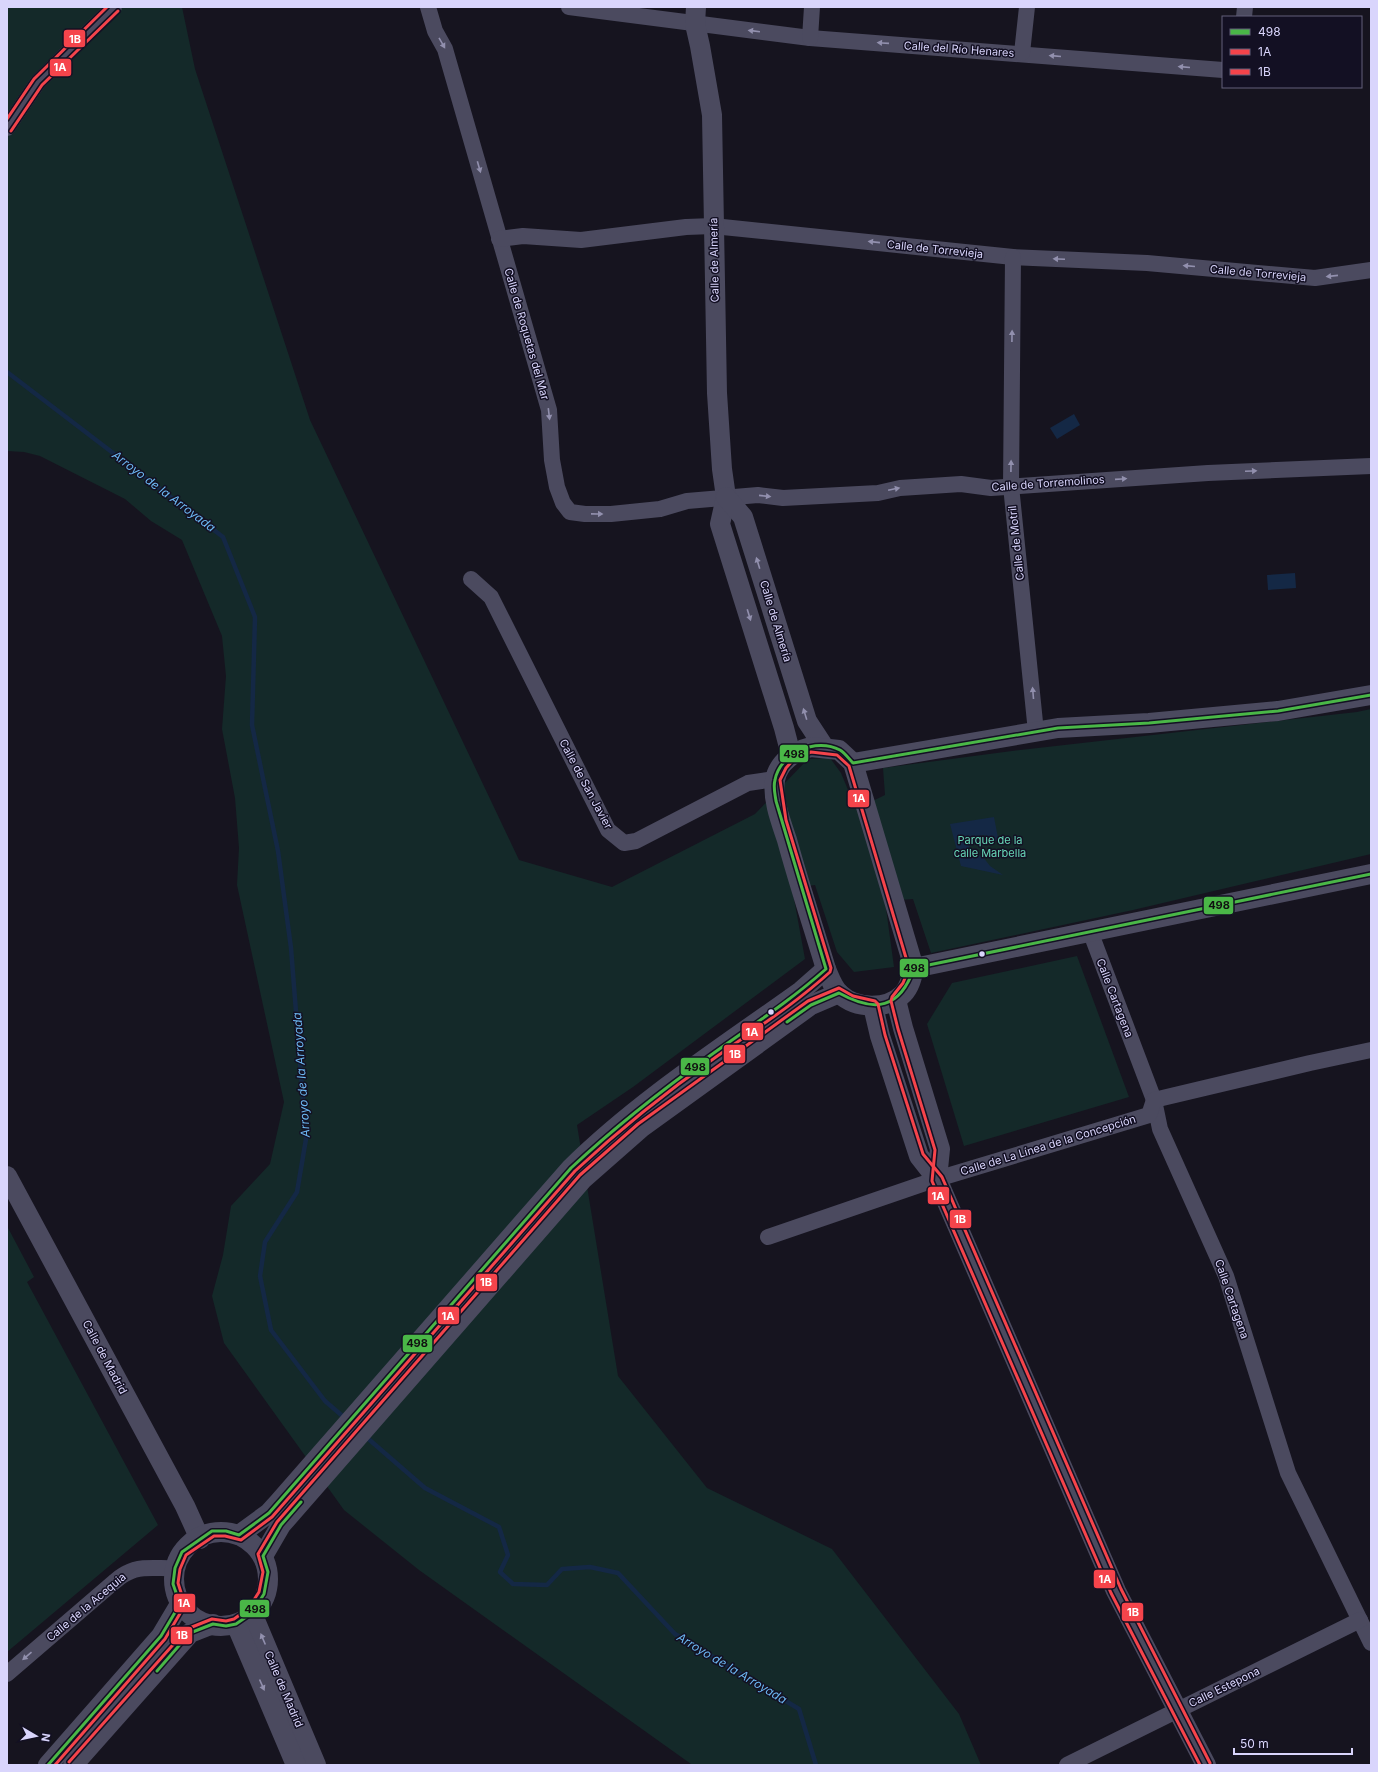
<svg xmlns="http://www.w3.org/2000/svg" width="1378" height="1772" font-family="Inter,sans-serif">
  <rect width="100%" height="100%" fill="#16141f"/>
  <!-- green -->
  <g fill="#142929">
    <polygon points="7,7 182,7 195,69 310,420 519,860 612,887 755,814 808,759 830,758 841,773 856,809 885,795 883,768 1012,751 1357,712 1371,709 1371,854 1133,910 931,953 913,899 885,901 894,967 854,972 837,952 815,885 792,888 805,959 633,1087 577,1125 618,1376 707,1488 832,1549 959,1714 981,1765 690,1765 691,1764 419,1570 344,1510 224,1343 212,1296 223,1255 231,1206 270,1164 284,1102 237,885 239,848 235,798 222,729 226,676 222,636 182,540 151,521 125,499 40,456 24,452 7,451"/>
    <polygon points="1077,956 1129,1097 964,1146 927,1024 952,983"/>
    <polygon points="7,1226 34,1277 27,1282 158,1525 7,1652"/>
  </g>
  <!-- water -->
  <g fill="#142845">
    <polygon points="1074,414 1080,425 1057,439 1050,428"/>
    <polygon points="1295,573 1296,588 1268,590 1267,575"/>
    <path d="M994,817L999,843C981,829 973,835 966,855L969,858L978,855L983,857L990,866L1003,875L961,866L950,824Z"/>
  </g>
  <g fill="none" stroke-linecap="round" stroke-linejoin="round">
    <!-- stream -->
    <g stroke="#142845" stroke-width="4.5">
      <polyline points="7,372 223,537 255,617 252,725 278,851 291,948 306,1139 297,1192 265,1242 260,1276 271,1330 325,1401 346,1419"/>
      <polyline points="365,1436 425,1488 499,1527 508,1555 500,1572 513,1584 547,1585 562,1569 590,1567 618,1573 675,1634 799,1709 816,1765"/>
    </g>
    <!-- minor -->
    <g stroke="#4b4a5f" stroke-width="16">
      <polyline points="428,7 435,31 445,49 549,410 552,460 557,487 563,503 570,512 585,514 611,514 660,509 687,501 758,495 783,498 878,493 900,488 961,484 991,488 1208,473 1371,466"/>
      <polyline points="569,7 810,38 1223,70"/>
      <polyline points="1244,17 1245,7"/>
      <polyline points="810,38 812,7"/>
      <polyline points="1022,53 1027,7"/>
      <polyline points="7,128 38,82 114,7"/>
      <polyline points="499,239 523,236 581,240 686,227 713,226 1013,257 1147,263 1315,278 1371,270"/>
      <polyline points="1013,257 1011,486 1036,732"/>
      <polyline points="471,579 491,597 608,830 624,843 636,841 748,783 775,779"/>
      <polyline points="1090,931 1154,1100 1160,1129 1226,1276 1288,1473 1371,1643"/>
      <polyline points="768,1237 937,1179 1149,1115 1154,1100 1310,1063 1371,1050"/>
      <path d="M7,1674L114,1582C118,1579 122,1575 127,1573C141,1565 160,1569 175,1568"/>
      <polyline points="1067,1765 1360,1620"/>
    </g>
    <!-- tertiary -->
    <g stroke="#4b4a5f" stroke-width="20">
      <polyline points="696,7 695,24 700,46 712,115 717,393 722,469 726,497 720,524 784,728 791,755"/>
      <polyline points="726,497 743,517 807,721 824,747"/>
      <path d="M811,747L839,750L853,763L914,968C912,977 910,987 903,994C887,1010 856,1009 840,994C833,988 830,978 826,969C813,926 799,884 787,840C781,822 772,799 775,780C778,762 795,751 811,747Z"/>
      <polyline points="853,763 1058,728 1149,723 1278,711 1371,695"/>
      <polyline points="914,968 1371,874"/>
      <polyline points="896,1000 903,1028 940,1149 937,1179"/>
      <polyline points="873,1006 880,1036 919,1156 937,1179 1116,1591 1206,1765"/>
      <polyline points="7,1176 185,1506 200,1539"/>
      <circle cx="221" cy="1579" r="47"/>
      <path d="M239,1535L269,1513L279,1502L571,1168C640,1100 723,1047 801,991L826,969"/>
      <polyline points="263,1556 281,1525 583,1179 641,1128 713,1076 811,1005 839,993"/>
      <polyline points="252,1613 316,1765"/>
      <polyline points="236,1624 296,1765"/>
      <polyline points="48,1765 161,1636 180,1604"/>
      <polyline points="73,1765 190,1633 213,1624"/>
    </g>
    <!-- bus-1 casing -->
    <g stroke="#131023" stroke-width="6">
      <g id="bus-1">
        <path d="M787,1022L811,1005L839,993C875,1013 900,1009 914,968L1371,874"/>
        <polyline points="157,1671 190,1633 213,1624 226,1626 236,1624 252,1613 264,1594 268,1572 263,1556 281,1525 301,1502"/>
        <path d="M48,1765L161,1636L180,1604L173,1584L175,1568L182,1552L212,1531H226L239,1535L269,1513L571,1168C615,1127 662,1090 711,1055C750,1027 790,1001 826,969L776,801C775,794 773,787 775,780C780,753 816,737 840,750C845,753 849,759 853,763L1058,728L1149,723L1278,711L1371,695"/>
      </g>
    </g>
    <!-- bus-2 casing -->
    <g stroke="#131023" stroke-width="6">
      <g id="bus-2">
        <polyline points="11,131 42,85 118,11"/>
        <path d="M55,1765L165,1639L185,1605L178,1583L180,1569L186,1555L214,1536H225L241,1540L272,1517L575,1171C619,1130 666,1092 716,1057C754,1030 795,1004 830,972L831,968L786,820L780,780L786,768L794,759L811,752L837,755L849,766L909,968L903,983L892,997L891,1001L898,1029L935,1150L932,1181L1111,1593L1200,1765"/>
      </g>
    </g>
    <!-- bus-3 casing -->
    <g stroke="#131023" stroke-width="6">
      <g id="bus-3">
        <polyline points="7,119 34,79 107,7"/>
        <polyline points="69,1762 187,1629 212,1619 226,1621 234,1619 248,1609 259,1592 263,1572 258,1554 277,1522 580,1175 638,1124 808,1001 839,988 853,996 875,1001 878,1004 885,1035 923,1154 942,1177 1121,1589 1210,1763"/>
      </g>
    </g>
    <!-- bus-1 -->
    <use href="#bus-1" stroke="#4ab747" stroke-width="3"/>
    <!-- bus-2 -->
    <use href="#bus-2" stroke="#f5444b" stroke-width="3"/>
    <!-- bus-3 -->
    <use href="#bus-3" stroke="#f5444b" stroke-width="3"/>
  </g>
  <!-- one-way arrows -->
  <defs><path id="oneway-solid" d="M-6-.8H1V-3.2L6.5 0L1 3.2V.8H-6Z"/></defs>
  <g fill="#9290ae">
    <use href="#oneway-solid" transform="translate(754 31) rotate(-173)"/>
    <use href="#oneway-solid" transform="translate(442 43) rotate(60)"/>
    <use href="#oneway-solid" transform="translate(883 43) rotate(-176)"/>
    <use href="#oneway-solid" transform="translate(1055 56) rotate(-175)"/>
    <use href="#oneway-solid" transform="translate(1184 67) rotate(-175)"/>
    <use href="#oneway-solid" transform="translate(479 167) rotate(74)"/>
    <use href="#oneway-solid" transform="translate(874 242) rotate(-174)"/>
    <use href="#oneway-solid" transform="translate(1059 259) rotate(-178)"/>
    <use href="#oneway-solid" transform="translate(1189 266) rotate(-175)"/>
    <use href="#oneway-solid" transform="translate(1332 276) rotate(174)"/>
    <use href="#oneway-solid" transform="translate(1012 336) rotate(-89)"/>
    <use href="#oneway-solid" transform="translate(549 414) rotate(83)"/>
    <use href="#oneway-solid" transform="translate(1011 466) rotate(-89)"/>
    <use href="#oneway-solid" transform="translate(1251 471) rotate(-3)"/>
    <use href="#oneway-solid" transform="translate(1121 479) rotate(-4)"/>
    <use href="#oneway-solid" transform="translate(894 489) rotate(-12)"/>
    <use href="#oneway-solid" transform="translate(765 496) rotate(6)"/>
    <use href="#oneway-solid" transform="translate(597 514) rotate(1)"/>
    <use href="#oneway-solid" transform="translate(758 563) rotate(-107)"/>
    <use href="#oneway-solid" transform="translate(749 615) rotate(73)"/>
    <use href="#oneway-solid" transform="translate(1033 693) rotate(-95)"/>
    <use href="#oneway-solid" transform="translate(805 714) rotate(-107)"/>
    <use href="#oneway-solid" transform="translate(263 1639) rotate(-113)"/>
    <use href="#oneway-solid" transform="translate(27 1656) rotate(139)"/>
    <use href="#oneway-solid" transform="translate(262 1685) rotate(66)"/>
  </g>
  <!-- markers -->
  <g fill="#d9d5fc" stroke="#131023" stroke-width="1.5">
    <circle cx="982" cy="954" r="3.5"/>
    <circle cx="771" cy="1012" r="3.5"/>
  </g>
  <g text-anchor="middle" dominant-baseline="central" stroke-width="3" stroke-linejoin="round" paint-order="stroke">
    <!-- street labels -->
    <g font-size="11" fill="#d9d5fc" stroke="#131023">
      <text transform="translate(959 49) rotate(4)">Calle del Río Henares</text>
      <text transform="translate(935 249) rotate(6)">Calle de Torrevieja</text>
      <text transform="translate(714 260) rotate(-91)">Calle de Almería</text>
      <text transform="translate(1258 273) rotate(5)">Calle de Torrevieja</text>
      <text transform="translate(527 334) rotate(74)">Calle de Roquetas del Mar</text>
      <text transform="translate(1048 483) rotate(-4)">Calle de Torremolinos</text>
      <text transform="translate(1016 543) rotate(-96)">Calle de Motril</text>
      <text transform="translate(776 621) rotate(73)">Calle de Almería</text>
      <text transform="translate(586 784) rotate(62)">Calle de San Javier</text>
      <text transform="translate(1115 998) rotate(69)">Calle Cartagena</text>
      <text transform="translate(1048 1145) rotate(-17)">Calle de La Línea de la Concepción</text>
      <text transform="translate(1232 1299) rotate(71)">Calle Cartagena</text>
      <text transform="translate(105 1357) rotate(62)">Calle de Madrid</text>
      <text transform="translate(86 1607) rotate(-40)">Calle de la Acequia</text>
      <text transform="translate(1224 1687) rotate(-26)">Calle Estepona</text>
      <text transform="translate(284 1689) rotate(67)">Calle de Madrid</text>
    </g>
    <!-- park labels -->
    <g font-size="11" fill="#67d6b7" stroke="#131023">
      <text x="990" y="840">Parque de la<tspan x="990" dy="13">calle Marbella</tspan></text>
    </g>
    <!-- water labels -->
    <g font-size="12" font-style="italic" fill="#6cb8f3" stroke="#131023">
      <text transform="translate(164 491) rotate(37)">Arroyo de la Arroyada</text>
      <text transform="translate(301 1075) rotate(-94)">Arroyo de la Arroyada</text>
      <text transform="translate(732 1668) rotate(31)">Arroyo de la Arroyada</text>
    </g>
  </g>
  <g stroke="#131023" stroke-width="1.5">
    <rect x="63" y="29" width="23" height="19" rx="4" fill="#f5444b"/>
    <rect x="49" y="58" width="23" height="19" rx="4" fill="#f5444b"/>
    <rect x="779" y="744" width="30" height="19" rx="4" fill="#4ab747"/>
    <rect x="847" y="789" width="23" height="19" rx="4" fill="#f5444b"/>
    <rect x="1203" y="896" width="31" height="19" rx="4" fill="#4ab747"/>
    <rect x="899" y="958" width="30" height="20" rx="4" fill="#4ab747"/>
    <rect x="741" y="1022" width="23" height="19" rx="4" fill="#f5444b"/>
    <rect x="723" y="1044" width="23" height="20" rx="4" fill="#f5444b"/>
    <rect x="680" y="1057" width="30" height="19" rx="4" fill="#4ab747"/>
    <rect x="927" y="1186" width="23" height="19" rx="4" fill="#f5444b"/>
    <rect x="949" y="1209" width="23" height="20" rx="4" fill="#f5444b"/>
    <rect x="475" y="1273" width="23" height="19" rx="4" fill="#f5444b"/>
    <rect x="437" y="1306" width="23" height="19" rx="4" fill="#f5444b"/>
    <rect x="402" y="1334" width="31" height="19" rx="4" fill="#4ab747"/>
    <rect x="1093" y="1569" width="23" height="20" rx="4" fill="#f5444b"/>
    <rect x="173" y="1593" width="23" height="20" rx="4" fill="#f5444b"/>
    <rect x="239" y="1599" width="31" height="19" rx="4" fill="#4ab747"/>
    <rect x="1121" y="1602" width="23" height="20" rx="4" fill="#f5444b"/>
    <rect x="170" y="1626" width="23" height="19" rx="4" fill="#f5444b"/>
  </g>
  <g font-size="11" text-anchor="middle" font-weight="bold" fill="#fff">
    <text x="75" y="43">1B</text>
    <text x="60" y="71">1A</text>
    <text x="859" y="802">1A</text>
    <text x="752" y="1036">1A</text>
    <text x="735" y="1058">1B</text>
    <text x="938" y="1200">1A</text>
    <text x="960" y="1223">1B</text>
    <text x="486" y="1286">1B</text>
    <text x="448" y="1320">1A</text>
    <text x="1105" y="1583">1A</text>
    <text x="184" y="1607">1A</text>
    <text x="1133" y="1616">1B</text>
    <text x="182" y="1639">1B</text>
  </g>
  <g font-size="11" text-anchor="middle" font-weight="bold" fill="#111">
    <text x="794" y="758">498</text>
    <text x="1219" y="909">498</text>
    <text x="914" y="972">498</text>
    <text x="695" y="1071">498</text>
    <text x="417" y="1347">498</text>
    <text x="255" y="1613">498</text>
  </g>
  <!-- border -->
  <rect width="1378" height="1772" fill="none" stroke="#d9d5fc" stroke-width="16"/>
  <!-- legend -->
  <rect x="1222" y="16" width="140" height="72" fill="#131023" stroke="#625f7a"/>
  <rect x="1230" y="29" width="20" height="6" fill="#4ab747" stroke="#625f7a"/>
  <text x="1258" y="36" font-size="12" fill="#d9d5fc">498</text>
  <rect x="1230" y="49" width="20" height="6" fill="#f5444b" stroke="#625f7a"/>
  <text x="1258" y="56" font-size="12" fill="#d9d5fc">1A</text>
  <rect x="1230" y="69" width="20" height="6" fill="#f5444b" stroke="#625f7a"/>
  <text x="1258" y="76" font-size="12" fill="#d9d5fc">1B</text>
  <!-- north arrow -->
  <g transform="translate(36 1736) rotate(99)" stroke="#131023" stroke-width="3" paint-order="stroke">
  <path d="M0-3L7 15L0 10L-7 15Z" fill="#d9d5fc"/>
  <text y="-6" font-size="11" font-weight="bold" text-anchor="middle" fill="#d9d5fc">N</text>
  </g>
  <!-- scale -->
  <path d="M1234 1748v6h118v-6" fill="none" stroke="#d9d5fc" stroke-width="2"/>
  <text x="1240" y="1748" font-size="12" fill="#d9d5fc" stroke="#131023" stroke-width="3" paint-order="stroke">50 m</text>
</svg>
